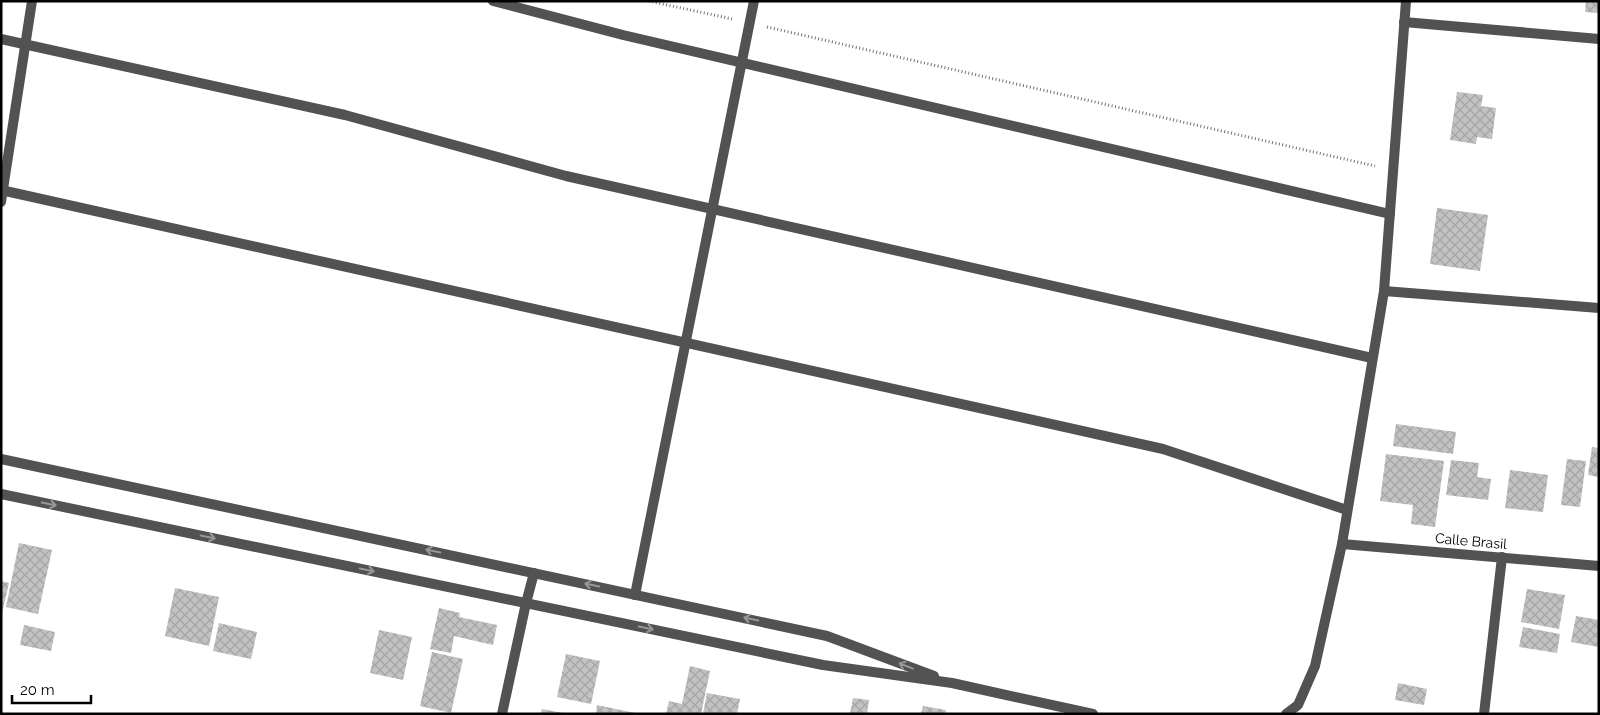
<svg xmlns="http://www.w3.org/2000/svg" width="1600" height="715" font-family="Raleway,sans-serif">
  <defs>
    <pattern id="building-cross-hatch" width="8" height="8" patternUnits="userSpaceOnUse" patternTransform="scale(1.25)"><rect width="8" height="8" fill="#c2c2c2"/><path d="M0 0l8 8M0 8l8-8" fill="none" stroke="#a5a5a5"/></pattern>
  </defs>
  <rect width="100%" height="100%" fill="#fff"/>
  <!-- building -->
  <g fill="url(#building-cross-hatch)">
    <polygon points="1586,1 1599,1 1599,13 1585,12"/>
    <polygon points="1457,92 1483,95 1481,106 1496,108 1492,139 1477,137 1476,144 1450,140"/>
    <polygon points="1437,208 1488,215 1480,271 1430,264"/>
    <polygon points="1396,424 1456,432 1453,454 1393,446"/>
    <polygon points="1592,447 1599,448 1599,477 1588,475"/>
    <polygon points="1386,454 1444,461 1435,527 1411,524 1413,505 1380,501"/>
    <polygon points="1567,459 1586,461 1580,507 1561,505"/>
    <polygon points="1451,460 1479,463 1477,477 1491,479 1488,500 1446,495"/>
    <polygon points="1510,470 1548,475 1543,512 1505,508"/>
    <polygon points="19,543 52,550 38,614 6,607"/>
    <polygon points="1,581 9,583 2,613 1,613"/>
    <polygon points="175,588 219,597 209,646 165,636"/>
    <polygon points="1527,589 1565,595 1559,629 1521,622"/>
    <polygon points="439,608 460,613 459,617 497,625 493,645 454,636 451,653 430,649"/>
    <polygon points="1576,616 1599,620 1599,647 1571,642"/>
    <polygon points="219,623 257,632 251,659 213,651"/>
    <polygon points="24,625 55,632 51,651 20,645"/>
    <polygon points="1523,627 1560,634 1557,653 1519,647"/>
    <polygon points="379,630 412,637 403,680 370,673"/>
    <polygon points="432,652 463,659 451,713 420,706"/>
    <polygon points="566,654 600,661 591,704 557,697"/>
    <polygon points="690,666 710,671 701,714 666,714 669,701 682,704"/>
    <polygon points="1398,683 1427,689 1424,705 1395,700"/>
    <polygon points="707,693 740,699 737,714 703,714"/>
    <polygon points="853,698 869,700 867,714 850,714"/>
    <polygon points="597,705 635,713 634,714 596,714"/>
    <polygon points="923,706 946,710 945,714 921,714"/>
    <polygon points="542,709 563,713 563,714 541,714"/>
  </g>
  <g fill="none" stroke-linecap="round" stroke-linejoin="round">
    <!-- path -->
    <g stroke="#747474" stroke-width="3" stroke-dasharray="1 2.5" stroke-linecap="butt">
      <polyline points="649,1 732,19"/>
      <polyline points="767,27 1375,166"/>
    </g>
    <!-- street -->
    <g stroke="#525252" stroke-width="10">
      <polyline points="493,1 623,35 1390,214"/>
      <polyline points="1404,22 1599,39"/>
      <polyline points="1,39 345,115 566,176 1372,358"/>
      <polyline points="1,190 1163,449 1347,510"/>
      <polyline points="1,202 32,1"/>
      <polyline points="1384,291 1599,308"/>
      <polyline points="1,459 827,636 934,676"/>
      <polyline points="1,494 823,665 952,683 1093,714"/>
      <polyline points="1342,544 1599,566"/>
      <polyline points="635,595 754,1"/>
      <polyline points="502,714 526,603 534,573"/>
      <polyline points="1286,714 1298,705 1315,666 1342,544 1384,291 1406,1"/>
      <polyline points="1484,714 1502,557"/>
    </g>
  </g>
  <!-- one-way arrows -->
  <defs><path id="oneway-shaft" d="M-6 0H5M1.5-3L5.5 0L1.5 3" fill="none" stroke-width="1.6" stroke-linecap="round" stroke-linejoin="round" transform="scale(1.25)"/></defs>
  <g stroke="#979797">
    <use href="#oneway-shaft" transform="translate(49 504) rotate(12)"/>
    <use href="#oneway-shaft" transform="translate(208 537) rotate(12)"/>
    <use href="#oneway-shaft" transform="translate(433 551) rotate(-168)"/>
    <use href="#oneway-shaft" transform="translate(367 570) rotate(12)"/>
    <use href="#oneway-shaft" transform="translate(592 585) rotate(-168)"/>
    <use href="#oneway-shaft" transform="translate(751 619) rotate(-168)"/>
    <use href="#oneway-shaft" transform="translate(646 628) rotate(12)"/>
    <use href="#oneway-shaft" transform="translate(906 666) rotate(-159)"/>
  </g>
  <g text-anchor="middle" dominant-baseline="central" stroke-width="4" stroke-linejoin="round" paint-order="stroke">
    <!-- street labels -->
    <g font-size="14" fill="#000" stroke="#fff">
      <text transform="translate(1471 541) rotate(5)">Calle Brasil</text>
    </g>
  </g>
  <!-- border -->
  <rect width="1600" height="715" fill="none" stroke="#000000" stroke-width="5"/>
  <!-- scale -->
  <path d="M12 695v8h79v-8" fill="none" stroke="#000000" stroke-width="2.5"/>
  <text x="20" y="695" font-size="15" fill="#000000" stroke="#ffffff" stroke-width="4" paint-order="stroke">20 m</text>
</svg>
